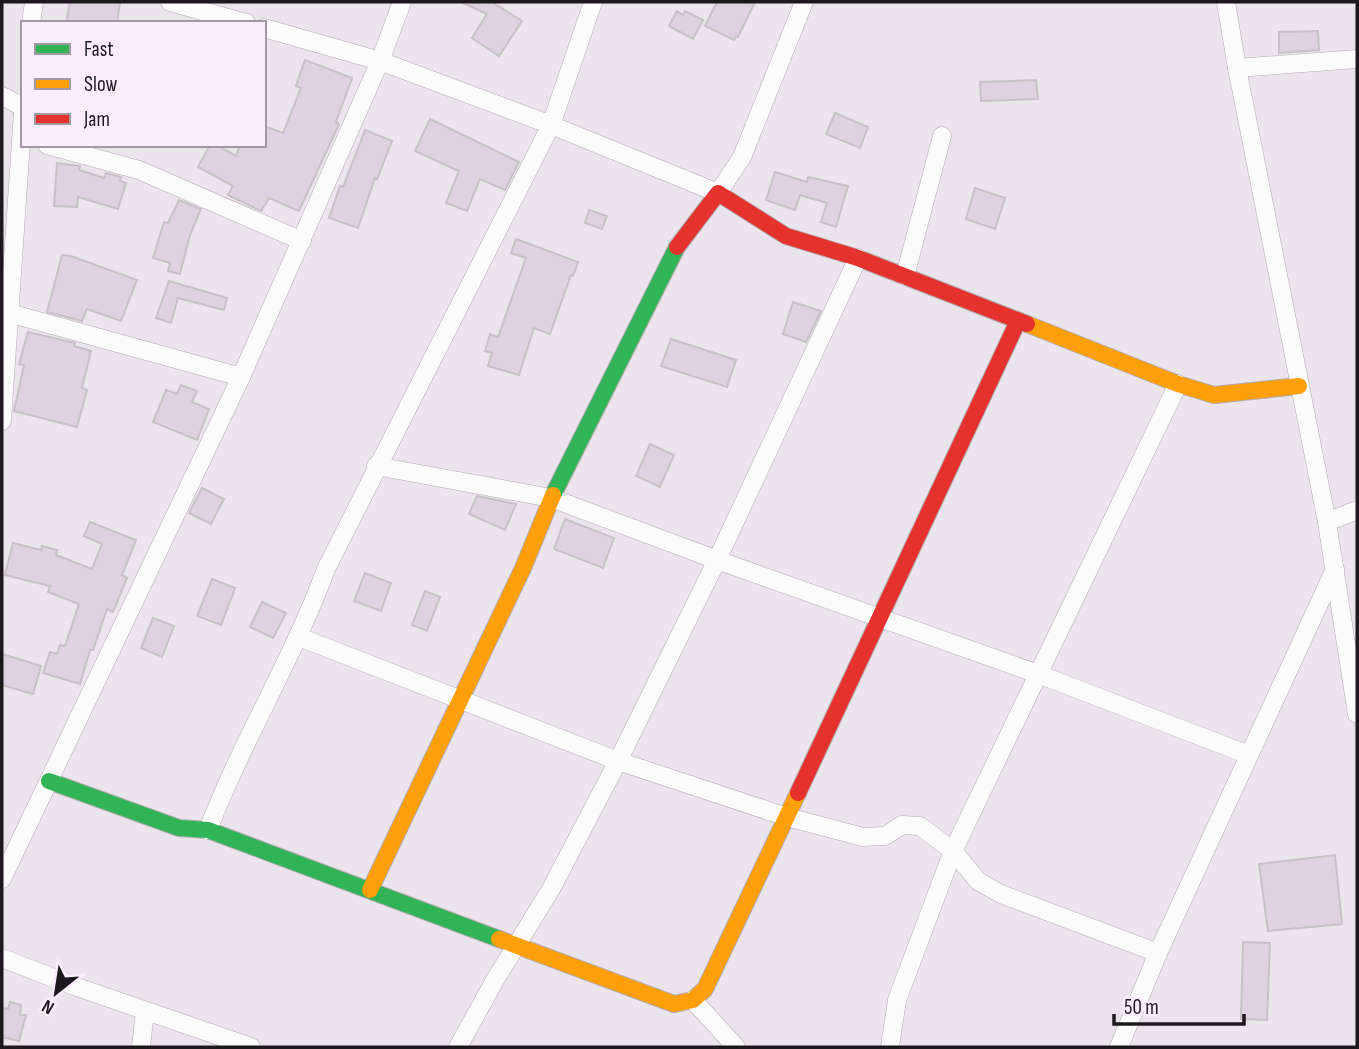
<svg xmlns="http://www.w3.org/2000/svg" width="1359" height="1049" font-family="'Sofia Sans Condensed',sans-serif">
  <rect width="100%" height="100%" fill="#ebe4ec"/>
  <!-- building -->
  <g fill="#e0d1e2" stroke="#c7c1c7" stroke-width="2">
    <polygon points="70,2 120,2 117,23 66,23"/>
    <polygon points="461,2 492,2 522,21 499,56 472,38 487,14"/>
    <polygon points="717,2 755,2 738,37 736,36 734,40 705,26"/>
    <polygon points="677,11 683,15 685,11 703,20 693,39 669,26"/>
    <polygon points="1318,31 1319,50 1279,53 1279,32"/>
    <polygon points="305,60 352,78 336,122 339,124 299,211 269,198 261,211 228,195 233,186 198,167 210,145 217,145 236,156 240,145 264,145 264,126 283,133 301,88 296,86"/>
    <polygon points="1036,80 1038,99 981,101 980,82"/>
    <polygon points="835,113 868,127 860,148 826,134"/>
    <polygon points="430,119 519,162 505,190 480,179 467,211 446,203 459,171 415,151"/>
    <polygon points="365,130 392,141 377,179 375,178 358,228 329,218 340,186 343,187"/>
    <polygon points="57,163 80,166 79,170 104,178 106,173 121,177 120,181 126,183 118,209 78,197 77,207 54,206"/>
    <polygon points="775,172 807,182 808,177 848,186 836,227 821,222 827,203 800,195 795,210 766,200"/>
    <polygon points="975,188 1005,198 995,229 966,219"/>
    <polygon points="179,200 201,209 190,235 180,274 168,271 170,263 153,258 164,222 168,223"/>
    <polygon points="589,210 607,216 602,229 585,223"/>
    <polygon points="516,239 578,262 573,276 571,275 550,334 534,328 519,375 488,366 492,353 485,351 490,334 498,337 526,258 511,253"/>
    <polygon points="62,255 71,256 137,280 121,321 87,309 82,321 47,312"/>
    <polygon points="169,281 227,298 224,310 178,298 171,323 156,318"/>
    <polygon points="793,302 821,311 806,342 783,334"/>
    <polygon points="28,332 75,343 74,346 91,351 82,388 87,390 77,427 14,411 24,365 19,364"/>
    <polygon points="671,339 736,360 727,387 661,366"/>
    <polygon points="181,385 197,391 192,402 209,409 197,440 153,422 166,390 177,394"/>
    <polygon points="650,444 674,455 660,487 636,476"/>
    <polygon points="202,488 224,499 211,524 189,513"/>
    <polygon points="477,496 516,504 505,530 469,514"/>
    <polygon points="565,519 614,538 603,568 554,549"/>
    <polygon points="90,522 136,540 122,575 127,578 113,612 107,609 93,650 90,650 80,684 43,673 50,652 57,654 60,645 65,646 79,604 48,592 50,586 5,575 13,543 41,550 42,546 57,550 56,555 92,569 102,544 84,536"/>
    <polygon points="365,573 391,583 381,611 354,601"/>
    <polygon points="212,579 235,588 221,625 197,616"/>
    <polygon points="425,591 440,597 427,631 412,625"/>
    <polygon points="262,602 286,613 273,638 250,627"/>
    <polygon points="153,618 174,626 162,657 141,648"/>
    <polygon points="2,654 41,666 33,694 2,685"/>
    <polygon points="1335,855 1342,924 1268,931 1259,864"/>
    <polygon points="1243,942 1270,943 1267,1020 1241,1019"/>
    <polygon points="10,1002 21,1005 20,1015 26,1015 19,1041 2,1037 2,1008 8,1009"/>
  </g>
  <g fill="none" stroke-linecap="round" stroke-linejoin="round">
    <!-- street casing -->
    <g stroke="#b1abb1" stroke-width="19">
      <g id="street">
        <polyline points="170,2 246,23"/>
        <polyline points="1226,2 1237,68 1327,522 1357,714"/>
        <polyline points="31,23 34,2"/>
        <polyline points="264,28 380,61 551,125 593,2"/>
        <polyline points="1237,68 1357,59"/>
        <polyline points="2,96 23,107"/>
        <polyline points="47,145 139,170 302,241"/>
        <polyline points="905,276 942,136"/>
        <polyline points="9,313 241,377"/>
        <polyline points="2,421 23,112"/>
        <polyline points="376,466 551,498 717,560 1038,674 1249,755"/>
        <polyline points="1327,522 1357,510"/>
        <polyline points="299,637 618,761 787,817 863,837 885,836 902,825 920,826 953,851 978,881 1001,894 1158,953"/>
        <path d="M208,830C242,741 293,659 326,569L551,125L718,193L742,157L804,2"/>
        <polyline points="2,879 241,377 380,61 402,2"/>
        <polyline points="2,958 77,987 251,1047"/>
        <polyline points="693,1000 736,1047"/>
        <polyline points="141,1047 145,1011"/>
        <polyline points="458,1047 495,980 551,889 618,761 717,560 858,258"/>
        <polyline points="890,1047 897,1000 953,851 1178,384"/>
        <polyline points="1119,1047 1158,953 1335,569"/>
      </g>
    </g>
    <!-- fast casing -->
    <g stroke="#b1abb1" stroke-width="18">
      <g id="fast">
        <polyline points="553,495 677,247"/>
        <polyline points="49,781 179,828 208,830 499,939"/>
      </g>
    </g>
    <!-- slow casing -->
    <g stroke="#b1abb1" stroke-width="18">
      <g id="slow">
        <polyline points="1027,324 1178,384 1214,395 1299,386"/>
        <polyline points="370,890 523,568 553,495"/>
        <polyline points="499,939 674,1004 693,1000 705,989 798,793"/>
      </g>
    </g>
    <!-- jam casing -->
    <g stroke="#b1abb1" stroke-width="18">
      <g id="jam">
        <polyline points="677,247 718,193 786,236 858,258 1027,324"/>
        <polyline points="798,793 1018,321"/>
      </g>
    </g>
    <!-- street -->
    <use href="#street" stroke="#fcfbfc" stroke-width="18"/>
    <!-- fast -->
    <use href="#fast" stroke="#30b455" stroke-width="16"/>
    <!-- slow -->
    <use href="#slow" stroke="#ff9f0a" stroke-width="16"/>
    <!-- jam -->
    <use href="#jam" stroke="#e5322d" stroke-width="16"/>
  </g>
  <!-- border -->
  <rect width="1359" height="1049" fill="none" stroke="#1c181d" stroke-width="7"/>
  <!-- legend -->
  <rect x="21" y="21" width="245" height="126" fill="#fbedfd" stroke="#a298a3" stroke-width="2"/>
  <rect x="35" y="44" width="35" height="10" fill="#30b455" stroke="#a298a3" stroke-width="2"/>
  <text x="84" y="56" font-size="21" fill="#1c181d">Fast</text>
  <rect x="35" y="79" width="35" height="10" fill="#ff9f0a" stroke="#a298a3" stroke-width="2"/>
  <text x="84" y="91" font-size="21" fill="#1c181d">Slow</text>
  <rect x="35" y="114" width="35" height="10" fill="#e5322d" stroke="#a298a3" stroke-width="2"/>
  <text x="84" y="126" font-size="21" fill="#1c181d">Jam</text>
  <!-- north arrow -->
  <g transform="translate(56 993) rotate(210)" stroke="#fbedfd" stroke-width="5" paint-order="stroke">
  <path d="M0-5L12 26L0 18L-12 26Z" fill="#1c181d"/>
  <text y="-10" font-size="19" font-weight="bold" text-anchor="middle" fill="#1c181d">N</text>
  </g>
  <!-- scale -->
  <path d="M1114 1014v10h130v-10" fill="none" stroke="#1c181d" stroke-width="3.5"/>
  <text x="1124" y="1014" font-size="21" fill="#1c181d" stroke="#fbedfd" stroke-width="5" paint-order="stroke">50 m</text>
</svg>
